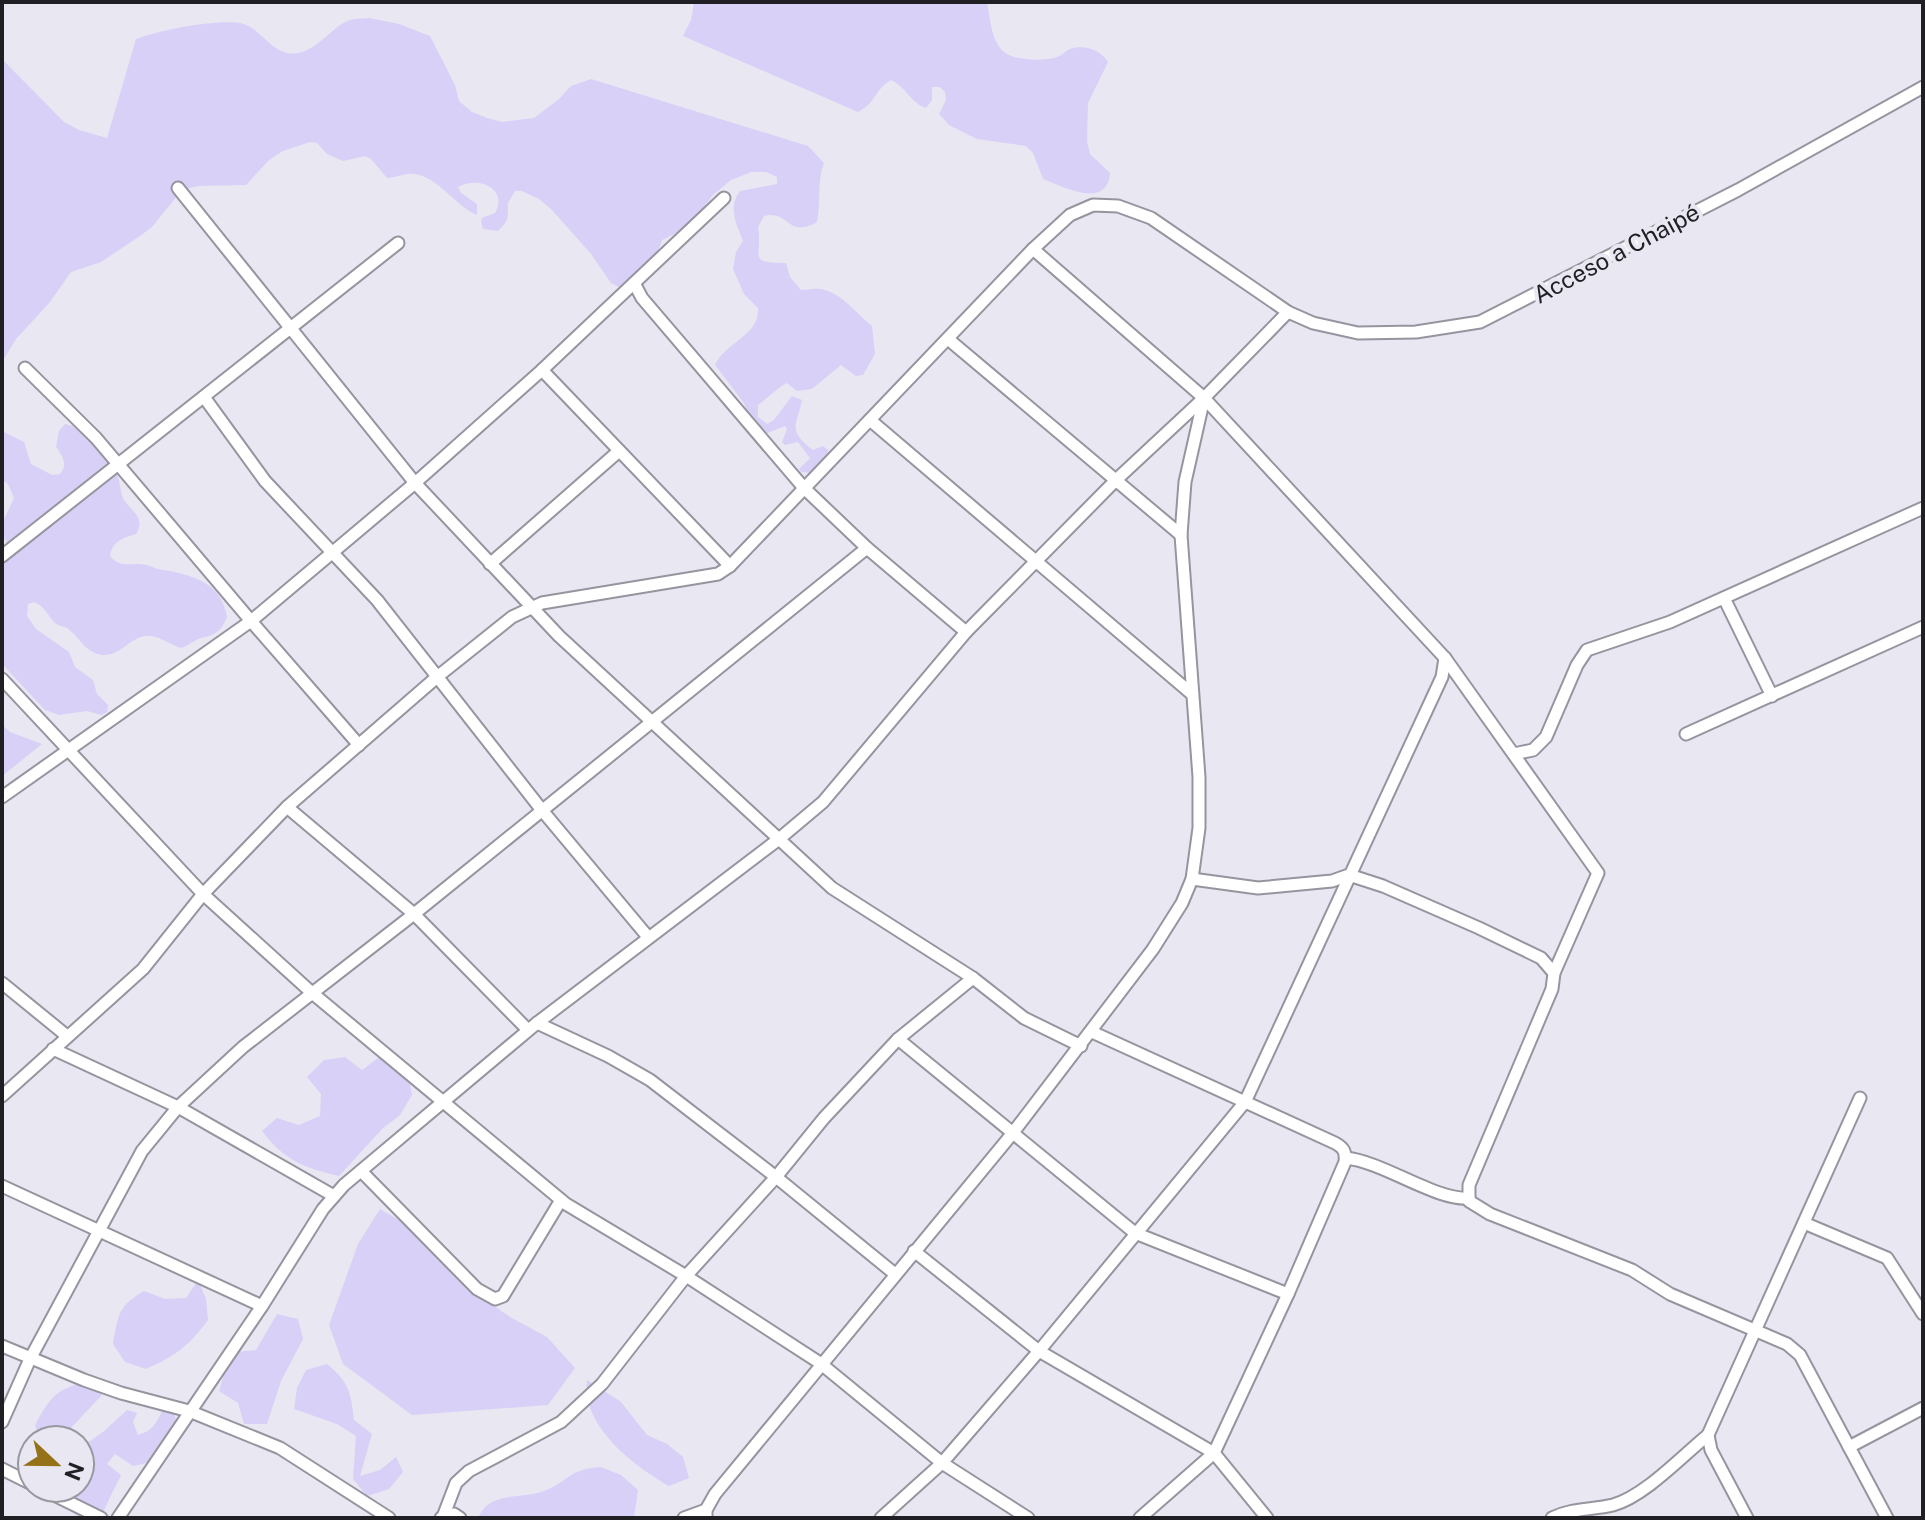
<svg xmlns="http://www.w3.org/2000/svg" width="1925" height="1520" font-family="'Public Sans',sans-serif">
  <rect width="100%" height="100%" fill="#e9e7f2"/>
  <!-- green -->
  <g fill="#d8d0f7">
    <path d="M694,2H987C990,17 991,38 1001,49C1010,61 1041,61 1054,58C1060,57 1064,52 1070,49C1084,44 1101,50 1108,62L1088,103L1087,141L1090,154L1110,173C1107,210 1064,187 1043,179L1033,153L1026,146L977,139L949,125L939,114L946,100L945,92L940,87H932V100L926,108C911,103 906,87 891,80C874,90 877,102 858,112L683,36L691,20Z"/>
    <path d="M369,18L399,24L430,36L455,85L459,101L472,112L487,118L502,122L534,118L559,99L571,86L591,79L808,146L824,163C817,180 821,204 817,222C787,239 789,209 764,216L758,227C763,257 746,263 786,263L790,277L801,290C807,290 814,288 820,289C841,292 857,314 872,326L875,354L863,375L856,376L841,365L812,389L797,391L787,383C781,385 765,400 758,405V417L767,424L774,420L792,396L802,400C797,426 786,429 813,450L823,446L829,451L812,473L801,472L799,469L810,458L798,442L785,445L782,442L787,429L785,426L765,434L751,422L744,403L715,365C725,342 760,336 758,308L744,294L733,269L736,252L743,241C737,224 727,208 740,191L777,184V177L766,172H751L731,180L713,195L689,227L662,240L650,275L627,291L611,283L591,254L552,210L539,199L522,191H515L508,203C507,218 511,218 498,231L483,229L481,222L482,218L495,213C509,189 478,175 458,187L461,193L477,204V215C455,206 437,175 413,174C404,173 396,178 387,178L371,159L365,156L343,161L327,154L317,143L310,142L283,151L269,160L246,185L198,186L182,190L152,227L140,236L101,262L71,272L50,302L16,339L2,362V59L64,122L79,130L107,138L136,39C159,30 216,19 240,23C262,27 272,58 298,53C319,49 331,27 350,20C356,18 363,19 369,18Z"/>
    <path d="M65,424L89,431C97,447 109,460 117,475C121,483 120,493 124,500C132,512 146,518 136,534C123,538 112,541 110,556C120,567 126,564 139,564C146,564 152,567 158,569C188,574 221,580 227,617C221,632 215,635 201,638C194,640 188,646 181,648C172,645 162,638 152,636C129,633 119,663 95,653C82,648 78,635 67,628C63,626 59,626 55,623C47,615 46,607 34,602L28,604L27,616L36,629L69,652L75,667L93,680L97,694L108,705L107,712L101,715L87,711L59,715L45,710L2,664V556L9,547L2,534V524L14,498L8,484L2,480V431L24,442L31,464L52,475L60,474C68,464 63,457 56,447L59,431Z"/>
    <polygon points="2,725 10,732 42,744 2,776"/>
    <path d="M398,1054L408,1074L412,1095L400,1115L382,1129L339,1176C304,1168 284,1160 262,1131L277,1118L299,1125L320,1116L321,1094L307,1077L324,1060L345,1057L362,1070L378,1058Z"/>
    <polygon points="380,1209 418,1231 476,1293 510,1317 547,1337 575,1368 548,1405 412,1415 343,1364 329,1325 358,1244"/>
    <path d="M198,1280L206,1299L208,1320C189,1346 175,1356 146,1369L125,1362L113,1344C118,1315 118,1306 144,1291L165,1299L186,1298Z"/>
    <polygon points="277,1314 298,1319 303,1339 281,1381 267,1424 244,1424 238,1403 219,1391 225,1371 235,1352 256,1350"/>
    <path d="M327,1364C349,1382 351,1393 354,1420L372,1434L360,1476L380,1470L396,1457L403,1472L389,1489L367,1496L353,1479L356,1436L337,1424L294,1409L297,1388L306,1370Z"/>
    <path d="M587,1380L621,1402L647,1435L667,1444L683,1457L689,1478L669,1486C634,1466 581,1426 587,1380Z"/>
    <path d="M86,1382L102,1395L69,1430L73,1440H39L35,1425C50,1398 55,1389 86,1382Z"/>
    <path d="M127,1410L137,1413L133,1422L138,1435C152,1431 156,1424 162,1411L174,1413L177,1425L154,1461L133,1466L115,1454L107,1464L121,1475L102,1514L80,1518L63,1505L60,1488H80V1448L103,1432Z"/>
    <path d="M601,1467L621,1475L638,1490L634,1518H478C490,1490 521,1500 544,1491C570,1481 568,1469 601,1467Z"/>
  </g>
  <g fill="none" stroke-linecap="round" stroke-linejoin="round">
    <!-- minor casing -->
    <g stroke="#96949e" stroke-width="15">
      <g id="minor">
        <polyline points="178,188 415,483 559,636 832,888 973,978 1024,1018 1081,1046"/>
        <polyline points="1033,249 1204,398 1445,658 1598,873 1554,973 1552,989 1469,1185 1469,1201 1490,1214 1632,1270 1670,1294 1787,1344 1800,1355 1887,1518"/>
        <polyline points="634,283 642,298 804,488 867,548 966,632"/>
        <polyline points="948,339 1181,535"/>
        <polyline points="25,368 96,438 251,621 359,745"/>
        <polyline points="542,370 730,566"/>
        <polyline points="204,397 265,481 377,600 541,809 648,937"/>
        <polyline points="870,420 1192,694"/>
        <polyline points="2,556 398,243"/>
        <polyline points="490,564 619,451"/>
        <polyline points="1724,598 1772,696"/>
        <polyline points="2,679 203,894 311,992 566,1204 686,1276 820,1363 942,1463 1028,1518"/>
        <polyline points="1686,734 1923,627"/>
        <polyline points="1514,754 1533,750 1546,737 1577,665 1587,650 1670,622 1923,508"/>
        <polyline points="2,797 251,621 415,483 542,370 724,198"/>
        <polyline points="287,807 414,914 528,1030"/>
        <polyline points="1192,879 1258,888 1332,881 1349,875 1383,886 1479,928 1541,958 1554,973"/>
        <polyline points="2,983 67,1036"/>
        <polyline points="537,1023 608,1056 650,1080 776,1177 895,1274"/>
        <path d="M1092,1032L1335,1143C1344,1148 1346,1152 1345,1162L1288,1294L1214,1453L1140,1518"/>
        <polyline points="898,1039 1135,1233 1288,1294"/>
        <polyline points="53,1049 178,1107 334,1196"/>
        <polyline points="2,1096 143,969 203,894 287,807 437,677 512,617 542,603 718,574 730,566 1033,249 1070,215 1093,205 1118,206 1151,218 1288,312 1313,323 1358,333 1416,332 1480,322 1738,190 1923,87"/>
        <path d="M1346,1158C1384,1162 1436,1201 1469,1198"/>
        <polyline points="361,1171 477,1289 495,1299 503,1296 561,1200"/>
        <polyline points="2,1186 262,1306"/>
        <polyline points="1804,1223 1887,1258 1923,1314"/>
        <polyline points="914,1251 1039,1351 1214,1453 1267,1518"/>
        <polyline points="2,1346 84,1380 121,1393 189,1411 280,1448 389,1518"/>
        <polyline points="2,1422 30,1359 142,1151 178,1107 243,1047 414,914 867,548"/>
        <polyline points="1849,1447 1923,1408"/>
        <polyline points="2,1469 32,1484"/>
        <polyline points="40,1488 101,1518"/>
        <polyline points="443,1517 456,1483 469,1471 561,1422 602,1384 686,1276 776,1177 824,1118 898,1039 973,978"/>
        <polyline points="118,1518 262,1306 323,1209 344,1185 537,1023 779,839 823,802 966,632 1116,480 1204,398"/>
        <polyline points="441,1518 454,1514 460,1518"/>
        <polyline points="684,1518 706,1510"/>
        <polyline points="706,1518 706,1510 715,1494 1012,1134 1153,949 1182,903 1192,879 1199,828 1199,777 1181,535 1185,482 1204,398 1288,312"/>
        <polyline points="881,1518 942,1463 1039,1351 1245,1102 1442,677 1445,658"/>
        <path d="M1552,1518C1572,1508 1592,1510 1613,1505C1645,1496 1682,1456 1708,1435"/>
        <polyline points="1747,1518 1711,1450 1708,1435 1860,1098"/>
      </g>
    </g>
    <!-- minor -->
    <use href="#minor" stroke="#fff" stroke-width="11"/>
  </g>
  <g text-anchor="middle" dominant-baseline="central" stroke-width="8" stroke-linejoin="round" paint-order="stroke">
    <!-- street labels -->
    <g font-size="24" fill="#201f23" stroke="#e9e7f2">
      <text transform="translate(1616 253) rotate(-28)">Acceso a Chaipé</text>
    </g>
  </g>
  <!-- border -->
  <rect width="1925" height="1520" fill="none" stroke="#201f23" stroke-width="8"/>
  <!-- north arrow -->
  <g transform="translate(56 1464) rotate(112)"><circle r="38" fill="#e9e7f2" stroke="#99979f" stroke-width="2"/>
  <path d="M0-6L14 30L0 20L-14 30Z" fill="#95711a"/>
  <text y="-12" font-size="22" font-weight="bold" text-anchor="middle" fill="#201f23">N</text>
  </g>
</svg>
